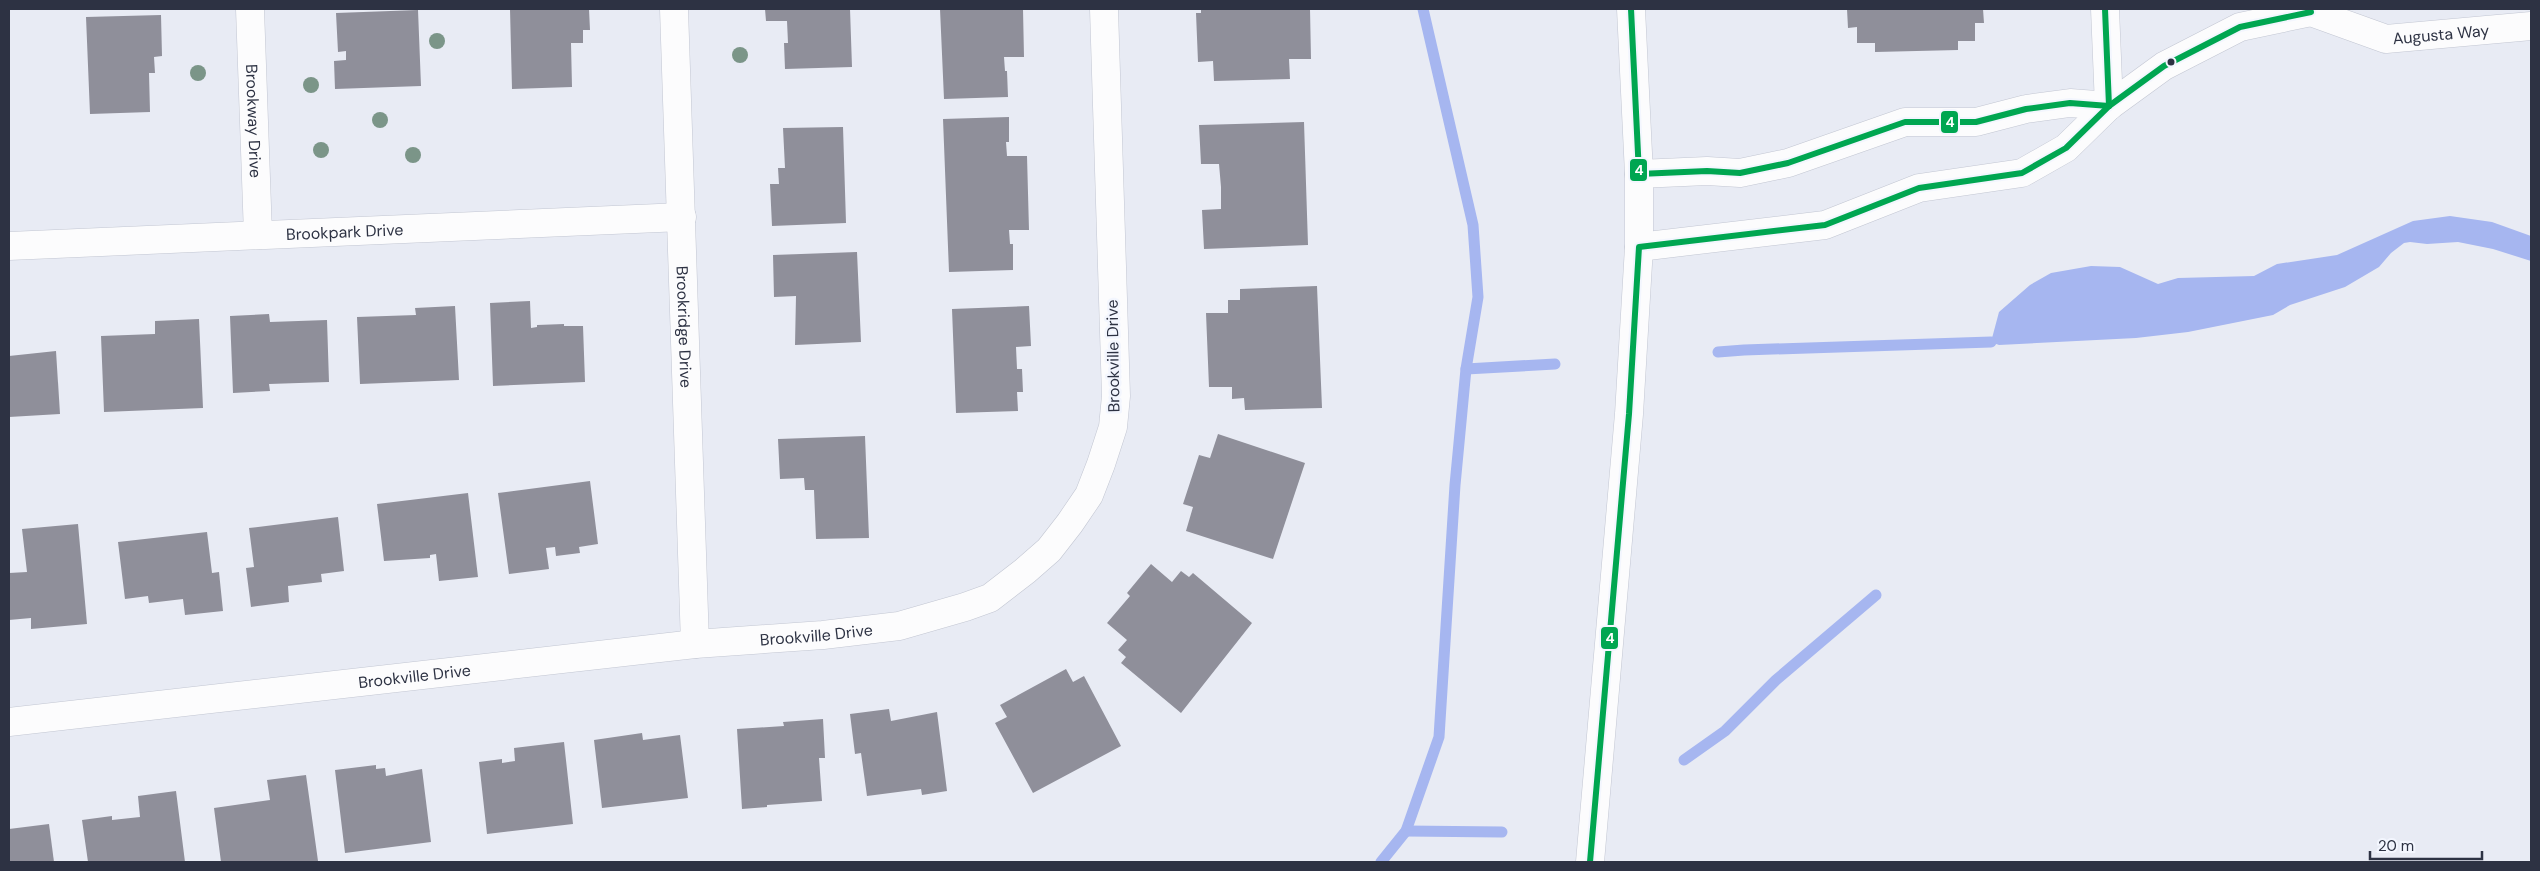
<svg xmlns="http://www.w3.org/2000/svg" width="2540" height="871" font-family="'DM Sans',sans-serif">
  <rect width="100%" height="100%" fill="#e8ebf4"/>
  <!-- water -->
  <polygon fill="#a6b6f0" points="2450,216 2492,222 2531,236 2531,261 2493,249 2458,242 2427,244 2410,242 2404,243 2391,253 2379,267 2345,287 2290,305 2273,315 2188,332 2136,338 1999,345 1991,342 1999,312 2030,285 2051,273 2091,266 2120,267 2158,284 2178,278 2254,276 2277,264 2337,255 2413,221"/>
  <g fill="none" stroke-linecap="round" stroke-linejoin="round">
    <!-- stream -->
    <g stroke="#a6b6f0" stroke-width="11">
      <polyline points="1718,352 1744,350 1991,342"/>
      <polyline points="1466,369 1555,364"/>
      <polyline points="1684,760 1725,731 1776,680 1876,595"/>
      <polyline points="1406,831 1502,832"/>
      <polyline points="1381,862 1406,831 1439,737 1455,485 1466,369 1478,297 1473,225 1423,9"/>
    </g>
  </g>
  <!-- building -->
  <g fill="#8f8f9a">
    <polygon points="510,9 589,9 590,30 583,30 583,43 571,43 572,87 512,89"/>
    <polygon points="765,9 850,9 852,67 785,69 784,43 788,43 787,21 766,21"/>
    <polygon points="940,9 1023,9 1024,57 1004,57 1005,71 1007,71 1008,97 944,99"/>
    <polygon points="1201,9 1310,9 1311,59 1289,59 1290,79 1214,81 1213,61 1198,62 1196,13 1201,13"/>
    <polygon points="1847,9 1983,9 1984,23 1975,23 1975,41 1958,41 1958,50 1875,52 1875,43 1857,43 1857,27 1848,28"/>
    <polygon points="418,10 421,86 335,89 334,61 346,60 346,51 338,52 336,13"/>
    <polygon points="161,15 162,56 154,57 155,73 149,73 150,112 90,114 86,17"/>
    <polygon points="1009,117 1009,142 1006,142 1007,156 1027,156 1029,230 1009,230 1010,244 1013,244 1013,270 949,272 943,119"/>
    <polygon points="1304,122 1308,245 1204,249 1202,210 1221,209 1221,187 1219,164 1201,164 1199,125"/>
    <polygon points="843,127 846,223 772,226 770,184 779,184 778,168 785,168 783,128"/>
    <polygon points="857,252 861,342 795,345 796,296 774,297 773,255"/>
    <polygon points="1317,286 1322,408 1245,410 1244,398 1232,399 1232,387 1209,387 1206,313 1228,313 1228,300 1240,300 1240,289"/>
    <polygon points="530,301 531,328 537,327 537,325 564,324 564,326 583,326 585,382 493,386 490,303"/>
    <polygon points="455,306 459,380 360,384 357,317 416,315 415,308"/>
    <polygon points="1029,306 1031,346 1016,347 1017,369 1022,369 1023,392 1017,392 1018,411 956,413 952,309"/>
    <polygon points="269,314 270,322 327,320 329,382 269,384 270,391 233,393 230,316"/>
    <polygon points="199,319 203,408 104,412 101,336 155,334 155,321"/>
    <polygon points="56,351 60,414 9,417 9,356"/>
    <polygon points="1218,434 1305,463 1273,559 1186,531 1193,507 1183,504 1199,455 1210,458"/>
    <polygon points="865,436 869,538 816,539 814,490 805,490 804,478 780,479 778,439"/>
    <polygon points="590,481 598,544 579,547 580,553 556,556 555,547 546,548 549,569 509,574 498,493"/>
    <polygon points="468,493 478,577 439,581 436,554 430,555 430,558 384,561 377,504"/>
    <polygon points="338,517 344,571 321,574 322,582 288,586 289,602 251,607 246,568 254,567 249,528"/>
    <polygon points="78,524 87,624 31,629 31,618 9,620 9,573 27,572 22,529"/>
    <polygon points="207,532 212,573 219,572 223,611 185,615 183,599 149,603 148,596 125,599 118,542"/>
    <polygon points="1151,564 1172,582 1181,571 1189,577 1193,573 1252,623 1181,713 1121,663 1126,657 1118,650 1127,640 1107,623 1130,596 1127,593"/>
    <polygon points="1066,669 1073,682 1084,676 1121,746 1033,793 995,723 1007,717 1000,705"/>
    <polygon points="889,709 891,721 937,712 947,791 922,795 921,789 867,796 861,753 855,754 850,714"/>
    <polygon points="823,719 825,758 819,758 822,801 767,805 767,807 742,809 737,729 784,726 783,722"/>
    <polygon points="642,733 643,740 680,735 688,798 602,808 594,740"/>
    <polygon points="564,742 573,824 487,834 479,762 502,759 502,763 515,761 514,748"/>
    <polygon points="376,765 376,769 385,768 386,776 422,769 431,842 345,853 335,770"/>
    <polygon points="306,775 318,861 221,862 214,808 270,800 267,780"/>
    <polygon points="176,791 185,862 88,862 82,820 112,816 112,820 140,817 138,796"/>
    <polygon points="49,824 54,862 9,862 9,829"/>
  </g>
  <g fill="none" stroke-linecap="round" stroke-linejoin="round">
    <!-- minor casing -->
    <g stroke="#c2c6d2" stroke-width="29">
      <g id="minor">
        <path id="s1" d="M250,9L258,235"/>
        <path id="s2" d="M674,9L695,644"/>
        <polyline points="2105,9 2109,106"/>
        <polyline points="1639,174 1707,171 1740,173 1788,163 1905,122 1976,122 2026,109 2070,103 2109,106"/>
        <path id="s3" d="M9,246L682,217"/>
        <path id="s4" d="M1639,247L1825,225L1919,188L2022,173L2066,148L2109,106L2164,66L2240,27L2311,12L2386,39L2531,26"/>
        <path id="s5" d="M9,722L695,644L823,635L899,626L965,607L990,598L1025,571L1049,550L1070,523L1089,495L1101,464L1113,427L1116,396L1104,9"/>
      </g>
    </g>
    <!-- tertiary casing -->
    <g stroke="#c2c6d2" stroke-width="29">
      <polyline id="tertiary" points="1590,862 1629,414 1639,247 1639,174 1631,9"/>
    </g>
    <!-- minor -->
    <use href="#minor" stroke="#fcfcfd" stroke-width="28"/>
    <!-- tertiary -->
    <use href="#tertiary" stroke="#fcfcfd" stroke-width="28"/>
    <!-- bus-1 casing -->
    <g stroke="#f3f6fe" stroke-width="10">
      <g id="bus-1">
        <polyline points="1631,9 1639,174 1707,171 1740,173 1788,163 1905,122 1976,122 2026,109 2070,103 2109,106"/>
        <polyline points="2105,9 2109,106"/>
        <polyline points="1590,862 1629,414 1639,247 1825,225 1919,188 2022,173 2066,148 2109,106 2164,66 2240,27 2311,12 2309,9"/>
      </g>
    </g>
    <!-- bus-1 -->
    <use href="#bus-1" stroke="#00a651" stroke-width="6"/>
  </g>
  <!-- trees -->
  <g fill="#7b9588">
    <circle cx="437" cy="41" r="8"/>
    <circle cx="740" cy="55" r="8"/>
    <circle cx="198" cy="73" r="8"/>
    <circle cx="311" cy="85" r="8"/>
    <circle cx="380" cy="120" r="8"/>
    <circle cx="321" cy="150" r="8"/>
    <circle cx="413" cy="155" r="8"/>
  </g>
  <!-- markers -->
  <circle fill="#2d3243" stroke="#f3f6fe" stroke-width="2" cx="2171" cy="62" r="4.5"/>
  <g text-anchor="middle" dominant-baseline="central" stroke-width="5" stroke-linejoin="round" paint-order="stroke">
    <!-- street labels -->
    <g font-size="16" fill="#2d3243" stroke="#f3f6fe">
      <text stroke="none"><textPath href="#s4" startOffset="864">Augusta Way</textPath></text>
      <text stroke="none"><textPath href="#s1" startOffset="112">Brookway Drive</textPath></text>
      <text stroke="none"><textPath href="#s3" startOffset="336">Brookpark Drive</textPath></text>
      <text stroke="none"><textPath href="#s2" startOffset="318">Brookridge Drive</textPath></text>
      <text transform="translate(1113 356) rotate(-91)">Brookville Drive</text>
      <text stroke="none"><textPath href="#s5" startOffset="812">Brookville Drive</textPath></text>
      <text stroke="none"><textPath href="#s5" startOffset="408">Brookville Drive</textPath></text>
    </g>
  </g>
  <g stroke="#f3f6fe" stroke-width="2">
    <rect x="1940" y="110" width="19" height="24" rx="5" fill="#00a651"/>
    <rect x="1629" y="158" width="19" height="24" rx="5" fill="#00a651"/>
    <rect x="1600" y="626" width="19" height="24" rx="5" fill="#00a651"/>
  </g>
  <g font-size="14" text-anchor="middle" font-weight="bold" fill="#fff">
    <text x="1950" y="127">4</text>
    <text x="1639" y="175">4</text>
    <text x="1610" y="643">4</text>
  </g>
  <!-- border -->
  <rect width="2540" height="871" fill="none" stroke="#2d3243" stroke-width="20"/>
  <!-- scale -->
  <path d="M2370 851v8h112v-8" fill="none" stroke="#2d3243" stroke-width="2.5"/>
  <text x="2378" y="851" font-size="15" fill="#2d3243" stroke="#f3f6fe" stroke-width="4" paint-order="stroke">20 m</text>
</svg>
